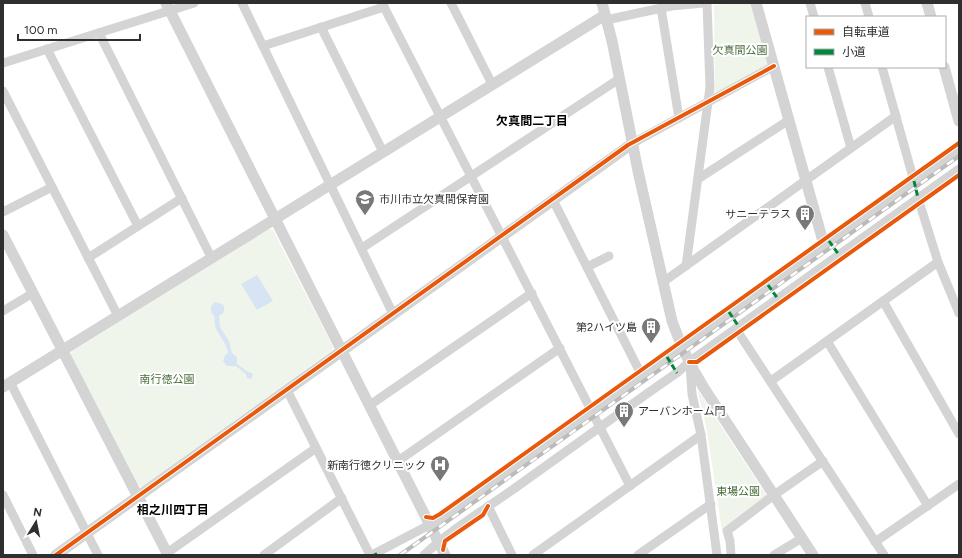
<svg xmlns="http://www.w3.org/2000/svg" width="962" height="558" font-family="Figtree,'Noto Sans JP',sans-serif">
  <rect width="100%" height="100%" fill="#fff"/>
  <!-- green -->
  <g fill="#eff5eb">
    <polygon points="739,3 750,3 752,5 768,62 767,66 714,95 715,86 714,5"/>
    <polygon points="269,229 273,230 333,347 332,350 142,487 139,486 71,355 71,352"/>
    <polygon points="698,392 699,392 766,495 766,497 722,531 707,431"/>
  </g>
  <!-- water -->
  <g fill="#d7e4f3">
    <polygon points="257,275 273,301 257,310 241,284"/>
    <path d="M215,302L222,304L224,306V312L219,316L220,327L229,341L232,353L237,357V364L248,372L252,373L253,375L251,379L247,378L246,374L236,366H227L223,361L225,355L228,353C226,338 212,332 215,317L211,312V306Z"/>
  </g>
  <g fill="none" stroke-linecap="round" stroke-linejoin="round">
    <!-- minor -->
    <g stroke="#d4d4d4" stroke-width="9">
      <polyline points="242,3 393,314"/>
      <polyline points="382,3 630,486"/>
      <polyline points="451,3 492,84"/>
      <polyline points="810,3 814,17"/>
      <polyline points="865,3 869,17"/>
      <polyline points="661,8 679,118"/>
      <polyline points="606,20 671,6 703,3"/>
      <polyline points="321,27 383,152"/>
      <polyline points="99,33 211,257"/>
      <polyline points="263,46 384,7"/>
      <polyline points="47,49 138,226"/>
      <polyline points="3,63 194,3"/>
      <polyline points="828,67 851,148"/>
      <polyline points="882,67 914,181"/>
      <polyline points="3,91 118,316"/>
      <polyline points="633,143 774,66"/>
      <polyline points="698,179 789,120"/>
      <polyline points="918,198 938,262 959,313"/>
      <polyline points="553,200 642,376"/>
      <polyline points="3,212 52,187"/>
      <polyline points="362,248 619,79"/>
      <polyline points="88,258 182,198"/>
      <polyline points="686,266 710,87 707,3"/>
      <polyline points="587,267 609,256"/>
      <polyline points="663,282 896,116"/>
      <polyline points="883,301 959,434"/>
      <polyline points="3,311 33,293"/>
      <polyline points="736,329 884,555"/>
      <polyline points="827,341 928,506"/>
      <polyline points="690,365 692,394 701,435 717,555"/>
      <polyline points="771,381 938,262"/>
      <polyline points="10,382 98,555"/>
      <polyline points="287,390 370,555"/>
      <polyline points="370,405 532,293"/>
      <polyline points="398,461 560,348"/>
      <polyline points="3,495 33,555"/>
      <polyline points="488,506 512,555"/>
      <polyline points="875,542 959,484"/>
      <polyline points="167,553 316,448"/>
      <polyline points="264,555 342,498"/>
      <polyline points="372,555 435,522 592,412 959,148"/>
      <path d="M424,555C454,527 489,507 522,483C574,446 626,408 678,372L689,362L959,169"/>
      <polyline points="533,555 701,435"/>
      <polyline points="638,555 711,504"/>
      <polyline points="731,555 730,541 727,531 774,495 823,461"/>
      <polyline points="774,555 802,538"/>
    </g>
    <!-- tertiary -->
    <g stroke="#d4d4d4" stroke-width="11">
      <polyline points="166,3 445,555"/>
      <path d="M602,3L612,41L638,171L672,321C680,344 691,367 704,388L813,555"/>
      <polyline points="756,3 824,245"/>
      <polyline points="927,3 931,17"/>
      <polyline points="944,67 959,121"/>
      <polyline points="3,235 168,555"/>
      <polyline points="3,387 605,15"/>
      <polyline points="56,555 633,143"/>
    </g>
    <!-- rail casing -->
    <g stroke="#bbb" stroke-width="4">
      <polyline id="rail" points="400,555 959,156"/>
    </g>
    <!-- rail -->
    <use href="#rail" stroke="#fff" stroke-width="2.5" stroke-dasharray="8" stroke-linecap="butt"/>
    <!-- quiet -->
    <g stroke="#00873e" stroke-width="3" stroke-dasharray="6 3" stroke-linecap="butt">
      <polyline points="914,181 918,198"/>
      <polyline points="829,241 839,255"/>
      <polyline points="768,285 778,299"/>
      <polyline points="729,312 739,327"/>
      <polyline points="667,357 677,373"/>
      <polyline points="375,553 376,555"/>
    </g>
    <!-- cycleway casing -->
    <g stroke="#fff" stroke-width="6">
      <g id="cycleway">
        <polyline points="689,362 697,362 959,175"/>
        <polyline points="426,517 433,518 440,514 959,143"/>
        <polyline points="443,550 445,541 483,515 488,506"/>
        <polyline points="56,555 628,145 774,66"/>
      </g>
    </g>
    <!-- cycleway -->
    <use href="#cycleway" stroke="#e8590c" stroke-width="4"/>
  </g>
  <!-- icons -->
  <defs>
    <g id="school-pin" transform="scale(1)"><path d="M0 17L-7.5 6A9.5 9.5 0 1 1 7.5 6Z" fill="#787878" stroke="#fff"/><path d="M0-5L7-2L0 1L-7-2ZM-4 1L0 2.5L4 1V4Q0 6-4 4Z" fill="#fff"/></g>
    <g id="building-pin" transform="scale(1)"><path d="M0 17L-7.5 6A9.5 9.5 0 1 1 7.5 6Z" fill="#787878" stroke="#fff"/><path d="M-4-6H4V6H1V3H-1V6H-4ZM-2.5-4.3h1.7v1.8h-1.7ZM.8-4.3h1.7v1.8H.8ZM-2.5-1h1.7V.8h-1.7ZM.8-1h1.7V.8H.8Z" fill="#fff"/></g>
    <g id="hospital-pin" transform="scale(1)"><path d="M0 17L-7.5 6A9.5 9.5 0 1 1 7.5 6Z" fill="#787878" stroke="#fff"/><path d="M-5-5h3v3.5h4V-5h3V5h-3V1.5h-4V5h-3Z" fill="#fff"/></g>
  </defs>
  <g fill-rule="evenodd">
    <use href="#school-pin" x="365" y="199"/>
    <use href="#building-pin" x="805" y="214"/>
    <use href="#building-pin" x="651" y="327"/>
    <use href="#building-pin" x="624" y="411"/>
    <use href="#hospital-pin" x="440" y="465"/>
  </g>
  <g text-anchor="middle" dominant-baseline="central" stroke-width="4" stroke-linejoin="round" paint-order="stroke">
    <!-- park labels -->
    <g font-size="11" fill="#496d39" stroke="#fff">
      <text x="740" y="50">欠真間公園</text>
      <text x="167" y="379">南行徳公園</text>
      <text x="738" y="491">東場公園</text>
    </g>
    <!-- poi labels -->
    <g font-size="11" fill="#2f2f2f" stroke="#fff" text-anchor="end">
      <text x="379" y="199" text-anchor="start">市川市立欠真間保育園</text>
      <text x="791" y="214">サニーテラス</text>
      <text x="637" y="327">第2ハイツ島</text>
      <text x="638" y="411" text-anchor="start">アーバンホーム門</text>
      <text x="426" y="465">新南行徳クリニック</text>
    </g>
    <!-- neighbourhood labels -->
    <g font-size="12" font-weight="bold" fill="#000" stroke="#fff">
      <text x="532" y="121">欠真間二丁目</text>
      <text x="173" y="510">相之川四丁目</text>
    </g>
  </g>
  <!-- border -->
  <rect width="962" height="558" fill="none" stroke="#2f2f2f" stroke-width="8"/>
  <!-- legend -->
  <rect x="806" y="16" width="140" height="52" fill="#ffffff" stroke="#acacac"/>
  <rect x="814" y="29" width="20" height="6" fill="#e8590c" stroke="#acacac"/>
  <text x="842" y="36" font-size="12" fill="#2f2f2f">自転車道</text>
  <rect x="814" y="49" width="20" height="6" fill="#00873e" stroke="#acacac"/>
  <text x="842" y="56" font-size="12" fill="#2f2f2f">小道</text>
  <!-- north arrow -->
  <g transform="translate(36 522) rotate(10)" stroke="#ffffff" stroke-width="3" paint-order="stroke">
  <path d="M0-3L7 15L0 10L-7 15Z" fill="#2f2f2f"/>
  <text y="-6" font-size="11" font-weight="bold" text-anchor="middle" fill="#2f2f2f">N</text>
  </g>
  <!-- scale -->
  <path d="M18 34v6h122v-6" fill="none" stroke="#2f2f2f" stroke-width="2"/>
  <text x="24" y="34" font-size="12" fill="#2f2f2f" stroke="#ffffff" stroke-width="3" paint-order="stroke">100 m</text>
</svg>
